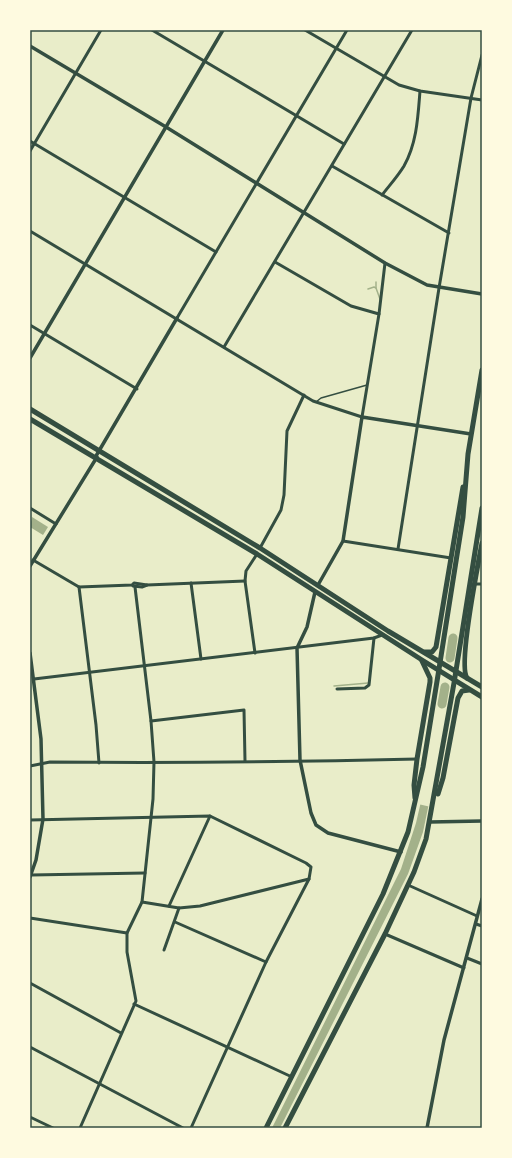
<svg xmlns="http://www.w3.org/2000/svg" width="512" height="1158" font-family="'DM Sans',sans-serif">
  <rect width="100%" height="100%" fill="#e9edc9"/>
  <!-- water -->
  <g fill="#a3b18a">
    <polygon points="32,517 48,527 43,535 30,527"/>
    <polygon points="440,750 423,832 408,874 280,1128 272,1128 401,869 416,823 426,780"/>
  </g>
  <!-- pier -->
  <g fill="#e9edc9">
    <polygon points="472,456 482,458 480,489 456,652 454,654 446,649 468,514"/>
    <polygon points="440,689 451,691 431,807 418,804 426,767 438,691"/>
  </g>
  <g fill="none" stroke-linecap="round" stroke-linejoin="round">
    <!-- stream -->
    <g stroke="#a3b18a" stroke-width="1.5">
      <polyline points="376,282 376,288"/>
      <polyline points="368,289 374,287 376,288 380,299"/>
      <polyline points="334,686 368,683"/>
    </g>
    <!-- river -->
    <g stroke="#a3b18a" stroke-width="9">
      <polyline points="450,658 453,638"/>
      <polyline points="442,704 445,687"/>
    </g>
    <!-- service -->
    <polyline stroke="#344e41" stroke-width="1.5" points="316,402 321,398 367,385"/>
    <!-- minor -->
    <g stroke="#344e41" stroke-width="3">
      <polyline points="152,30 344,144"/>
      <polyline points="305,30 399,85 420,91 482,100"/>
      <polyline points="30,141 216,252"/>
      <polyline points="30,151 101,30"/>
      <polyline points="332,166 449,233"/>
      <path d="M382,195C389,186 398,176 404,166C417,143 418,116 420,91"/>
      <polyline points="30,231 313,401 362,417 379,314 385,263"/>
      <polyline points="275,262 351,306 379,314"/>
      <polyline points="177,318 347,30"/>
      <polyline points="30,325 137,389"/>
      <polyline points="224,347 412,30"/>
      <polyline points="30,508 56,524"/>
      <polyline points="343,541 451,558"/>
      <polyline points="260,548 281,510 284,495 287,431 304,395"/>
      <polyline points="398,549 439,288 471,98 482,55"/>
      <polyline points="33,560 79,587 132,585 134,583 147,585"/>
      <polyline points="191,583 201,659"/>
      <polyline points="475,584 482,584"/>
      <polyline points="133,586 142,587 147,585 245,581"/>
      <polyline points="79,587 96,725 99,763"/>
      <polyline points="255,653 245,581 246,571 257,554"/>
      <polyline points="34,679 374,638 382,635"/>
      <polyline points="337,689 365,688 369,685 374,638"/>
      <polyline points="151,721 244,710 245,761"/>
      <path d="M30,766L50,762C172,763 295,762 417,759"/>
      <polyline points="30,820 210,816 306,863 311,867 309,879 266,962 191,1128"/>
      <polyline points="31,875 145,873"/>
      <polyline points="408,885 477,916"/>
      <polyline points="142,902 179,908 200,906 309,879"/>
      <polyline points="169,906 210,816"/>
      <polyline points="30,918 127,933"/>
      <polyline points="175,922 266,962"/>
      <polyline points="476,924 482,926"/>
      <polyline points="385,934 464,968"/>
      <polyline points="164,950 179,908"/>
      <polyline points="467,958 482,964"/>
      <polyline points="30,983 121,1033"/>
      <polyline points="134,1004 292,1077"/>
      <polyline points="30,1047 183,1128"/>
      <polyline points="30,1117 53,1128"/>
      <polyline points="80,1128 136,1001 127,952 127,933 142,902 153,799 154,762 151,721 135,587"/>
    </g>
    <!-- tertiary -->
    <g stroke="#344e41" stroke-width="3.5">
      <polyline points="30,46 166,127 385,263 427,285 482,294"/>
      <polyline points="30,358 223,30"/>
      <polyline points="30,566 97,457 96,456 177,318"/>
      <polyline points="318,585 343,541 362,417 471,434"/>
      <polyline points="315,592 307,627 297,648 300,760 311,813 316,825 328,833 401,852"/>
      <polyline points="30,653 41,739 43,819 36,860 30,877"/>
      <polyline points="430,822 482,821"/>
      <polyline points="427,1128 444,1040 482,899"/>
    </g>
    <!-- trunk -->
    <g stroke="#344e41" stroke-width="5">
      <polyline points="30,409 260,548 388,631 482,687"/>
      <polyline points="30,419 257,554 422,660 482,697"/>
      <polyline points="425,652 432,652 436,647 463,487"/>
      <path d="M467,678C458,665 478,564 482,543"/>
      <polyline points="438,794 443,778 458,698 462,691 469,690"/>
      <polyline points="415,798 414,785 417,759 430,682 430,678 422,661"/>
      <polyline points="266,1128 383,894 408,832 423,767 439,669 463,517 468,454 482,370"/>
      <polyline points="285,1128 385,934 414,872 426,839 454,683 482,508"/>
    </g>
  </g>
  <!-- border -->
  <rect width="512" height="1158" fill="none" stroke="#fefae0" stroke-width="62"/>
  <rect x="31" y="31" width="450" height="1096" fill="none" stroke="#344e41" stroke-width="1.5"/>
</svg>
